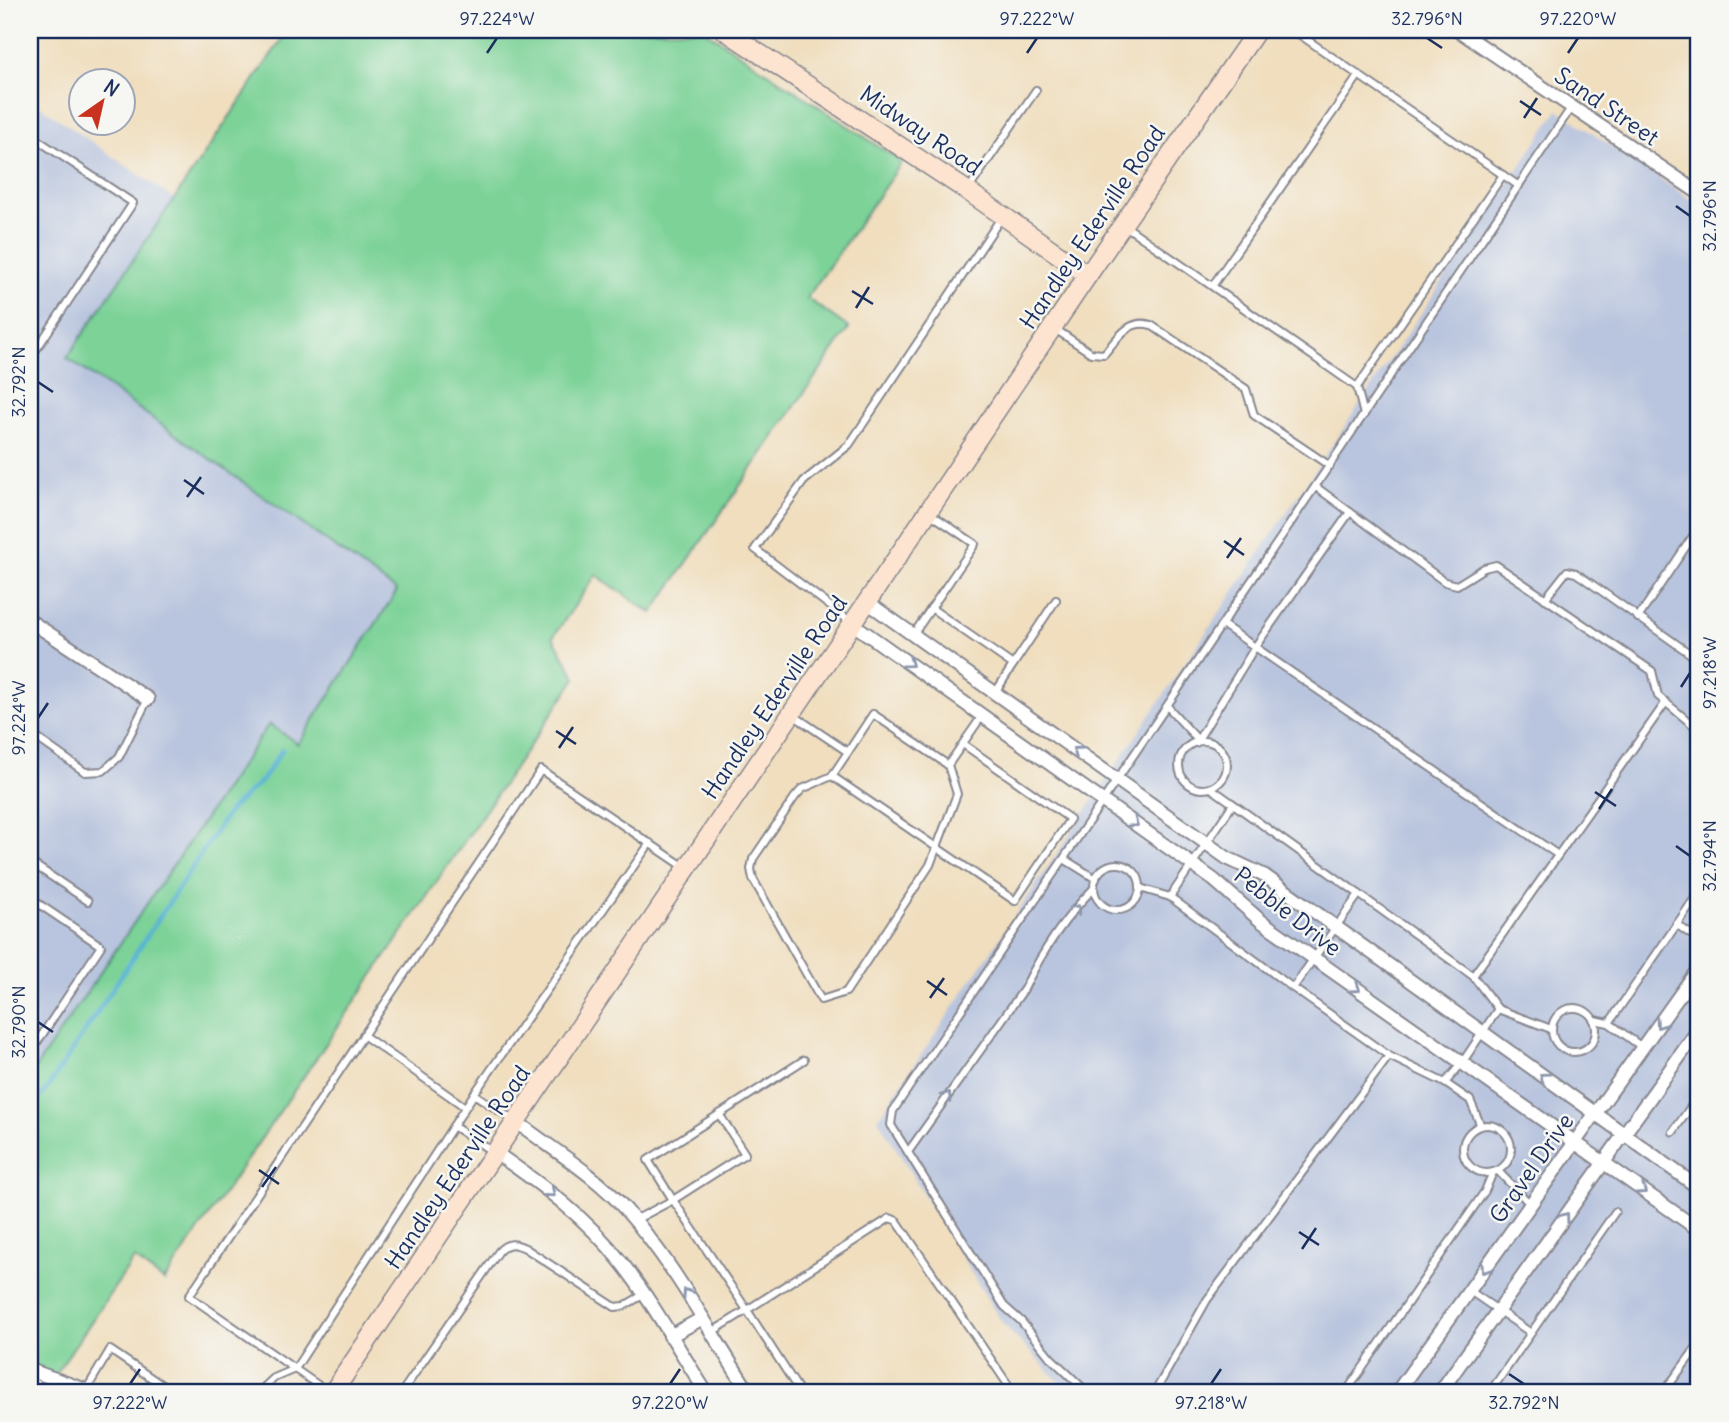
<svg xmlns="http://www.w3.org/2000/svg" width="1729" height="1422" font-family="Delius,sans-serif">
  <rect width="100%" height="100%" fill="#f6f6f2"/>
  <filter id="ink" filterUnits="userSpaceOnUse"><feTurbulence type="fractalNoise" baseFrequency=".0143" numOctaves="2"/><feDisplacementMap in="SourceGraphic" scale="14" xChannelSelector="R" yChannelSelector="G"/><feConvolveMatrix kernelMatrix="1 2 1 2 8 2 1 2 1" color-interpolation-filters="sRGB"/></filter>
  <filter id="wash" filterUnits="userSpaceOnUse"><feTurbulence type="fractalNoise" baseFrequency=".00686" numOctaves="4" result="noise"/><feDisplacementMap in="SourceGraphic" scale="28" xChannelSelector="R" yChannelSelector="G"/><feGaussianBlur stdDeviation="1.57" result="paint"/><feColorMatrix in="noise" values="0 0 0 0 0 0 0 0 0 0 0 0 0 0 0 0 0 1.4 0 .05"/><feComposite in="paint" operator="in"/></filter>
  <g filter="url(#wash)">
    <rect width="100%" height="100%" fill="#f0debe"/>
    <!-- industrial -->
    <g fill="#b9c5de">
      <polygon points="30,99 174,199 67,358 397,590 298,744 268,724 30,1076"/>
      <polygon points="1558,110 1699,205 1699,1392 1069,1392 1002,1323 878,1119"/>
    </g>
    <!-- green -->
    <polygon fill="#7cd297" stroke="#4c807a" stroke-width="2" points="288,30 704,30 902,162 807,298 849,328 652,613 596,575 553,637 576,678 164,1281 134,1259 43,1392 30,1392 30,1076 269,724 298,744 397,591 67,358"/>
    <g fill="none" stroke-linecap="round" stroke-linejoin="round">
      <!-- stream -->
      <polyline stroke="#57b2d5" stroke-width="4.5" points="30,1108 47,1089 229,811 262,780 282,750"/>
    </g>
  </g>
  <g filter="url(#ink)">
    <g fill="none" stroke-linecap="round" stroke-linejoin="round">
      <!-- lane casing -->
      <g stroke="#86868e" stroke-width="10">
        <g id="lane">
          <polyline points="1293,30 1519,186"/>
          <polyline points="30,135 133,203 30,359"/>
          <polyline points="968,190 1036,90"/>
          <polyline points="1124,225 1357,387 1364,415"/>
          <polyline points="1213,285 1359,75"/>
          <path d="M1055,329L1091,353L1104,354C1117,339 1129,318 1151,325L1246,389L1254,415L1330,466"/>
          <polyline points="1357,387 1503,175"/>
          <polyline points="1316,487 1445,582 1457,585 1484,568 1496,565 1652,671 1658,696 1699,730"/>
          <polyline points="1545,599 1567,571 1576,573 1699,660"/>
          <polyline points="931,608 1013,665 1056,600"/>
          <polyline points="1638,618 1699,527"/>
          <polyline points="851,622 755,549 804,481 849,445 1001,218"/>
          <polyline points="1223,625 1558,855"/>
          <polyline points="913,635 975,544 928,512"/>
          <polyline points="995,693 1013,665"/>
          <polyline points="1168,707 1198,740"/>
          <polyline points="793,715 848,752 873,714 948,765 982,716"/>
          <polyline points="30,733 85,772 103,771 119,757 148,699"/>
          <circle cx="1203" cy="765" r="24"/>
          <polyline points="1196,743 1255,647 1350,512"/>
          <polyline points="848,752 832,776 1015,901 1070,819 963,744"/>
          <polyline points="832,776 802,789 795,797 753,859 751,869 753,879 821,1000 846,992 930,865 957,794 948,765"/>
          <polyline points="1211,788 1473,976 1666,702"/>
          <polyline points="1064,859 1096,879"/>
          <polyline points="30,862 88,901"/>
          <circle cx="1117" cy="887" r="23"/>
          <polyline points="1140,888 1170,897 1293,988"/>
          <polyline points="1359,894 1293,988 1389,1056"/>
          <polyline points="1170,897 1233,804"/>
          <polyline points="30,898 101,946 30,1053"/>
          <polyline points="1676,924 1699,940"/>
          <polyline points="1473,976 1498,1009"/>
          <circle cx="1574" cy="1030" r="22"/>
          <polyline points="1594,1020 1609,1023 1699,892"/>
          <polyline points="1609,1023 1643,1048"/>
          <polyline points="363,1035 465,1107"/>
          <polyline points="1445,1083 1462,1063 1498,1009 1551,1029"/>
          <polyline points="474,1094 650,843"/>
          <polyline points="719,1114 745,1154 673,1200 648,1160 804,1060"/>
          <circle cx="1487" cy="1149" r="24"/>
          <polyline points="453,1126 493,1152"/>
          <polyline points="1673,1132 1699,1095"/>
          <path d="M908,1152L1024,989C1042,952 1065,917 1094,888"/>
          <polyline points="1498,1171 1531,1205"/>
          <polyline points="635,1220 673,1200 747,1310 712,1332"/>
          <polyline points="1470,1291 1531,1333 1490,1392"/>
          <polyline points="1531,1333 1615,1212"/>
          <polyline points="85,1392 110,1350 172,1392"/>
          <polyline points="259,1392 274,1378 295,1369 474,1094 513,1120"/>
          <polyline points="328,1392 189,1296 541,770 686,868"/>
          <path d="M402,1392L499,1251C508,1242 514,1243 525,1248L615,1307L624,1306L643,1295"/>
          <polyline points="800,1392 747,1310 890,1218 897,1221 1013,1392"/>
          <polyline points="1087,1392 1050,1357 1021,1321 1004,1306 891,1125 893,1111 1571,108"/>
          <polyline points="1155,1392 1207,1300 1389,1056 1445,1083 1470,1100 1481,1126"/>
          <polyline points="1346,1392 1485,1191 1493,1172"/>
          <polyline points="1664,1392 1699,1344"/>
        </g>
      </g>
      <!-- street casing -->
      <g stroke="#86868e" stroke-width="16">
        <g id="street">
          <polyline points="1458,30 1699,193"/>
          <polyline points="867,602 1227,858 1265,876 1699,1188"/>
          <polyline points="30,621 148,699"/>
          <polyline points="853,624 1214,880 1261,921 1699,1230"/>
          <path d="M517,1122C553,1150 596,1175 626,1210C675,1265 709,1331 749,1392"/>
          <path d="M496,1153C542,1185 586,1217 621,1262C652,1301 679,1350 706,1392"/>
          <polyline points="670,1336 703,1318"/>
          <polyline points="30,1370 91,1392"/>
          <polyline points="30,1380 40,1392"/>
          <polyline points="1397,1392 1699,968"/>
          <polyline points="1440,1392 1699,1029"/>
        </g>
      </g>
      <!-- secondary casing -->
      <g stroke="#86868e" stroke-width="21">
        <g id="secondary">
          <polyline points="724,30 966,190 1088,275"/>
          <polyline points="333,1392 1088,275 1257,30"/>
        </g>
      </g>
      <!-- lane -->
      <use href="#lane" stroke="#fff" stroke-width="6"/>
      <!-- street -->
      <use href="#street" stroke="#fff" stroke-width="12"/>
      <!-- secondary -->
      <use href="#secondary" stroke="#fde4d0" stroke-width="18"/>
    </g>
    <!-- one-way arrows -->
    <defs><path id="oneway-chevron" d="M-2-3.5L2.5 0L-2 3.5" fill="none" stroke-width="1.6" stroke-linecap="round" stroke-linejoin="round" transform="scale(1.75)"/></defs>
    <g stroke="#8d97ae">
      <use href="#oneway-chevron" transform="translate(909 663) rotate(36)"/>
      <use href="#oneway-chevron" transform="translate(1077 751) rotate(-145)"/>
      <use href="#oneway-chevron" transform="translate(1134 823) rotate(36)"/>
      <use href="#oneway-chevron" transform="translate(1076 909) rotate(-52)"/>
      <use href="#oneway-chevron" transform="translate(1356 988) rotate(35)"/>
      <use href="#oneway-chevron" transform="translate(1660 1024) rotate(125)"/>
      <use href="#oneway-chevron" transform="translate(1544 1077) rotate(-144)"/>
      <use href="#oneway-chevron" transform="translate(947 1096) rotate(-54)"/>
      <use href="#oneway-chevron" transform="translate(1642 1190) rotate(35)"/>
      <use href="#oneway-chevron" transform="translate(551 1193) rotate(40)"/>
      <use href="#oneway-chevron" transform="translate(1565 1217) rotate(-54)"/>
      <use href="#oneway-chevron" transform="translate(1485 1269) rotate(125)"/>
      <use href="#oneway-chevron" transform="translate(687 1293) rotate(-124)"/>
    </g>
  </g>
  <!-- ticks -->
  <path fill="none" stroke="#1b2f5e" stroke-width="2.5" d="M1427,38L1442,48M487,53L497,38M1027,53L1037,38M1568,53L1578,38M1520,101L1541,115M1524,118L1537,98M1676,206L1690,216M852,291L873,304M856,308L869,287M38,382L53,392M184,480L204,494M187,497L201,477M1224,541L1244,555M1227,558L1241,538M1681,687L1690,673M38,718L48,703M556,731L576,744M559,748L573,727M1595,792L1616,806M1599,809L1612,789M1676,846L1690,856M927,981L947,995M930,998L944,978M38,1022L53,1032M259,1170L279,1184M262,1187L276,1167M1299,1232L1319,1245M1302,1249L1316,1228M1509,1374L1524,1384M130,1384L140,1369M670,1384L680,1369M1211,1384L1221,1369"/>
  <g text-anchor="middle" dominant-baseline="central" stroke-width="5" stroke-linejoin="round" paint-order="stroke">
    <!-- street labels -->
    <g font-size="23" fill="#1b2f5e" stroke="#f6f6f2">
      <text transform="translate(1607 106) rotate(34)">Sand Street</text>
      <text transform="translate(921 130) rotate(34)">Midway Road</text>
      <text transform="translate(1092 227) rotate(-56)">Handley Ederville Road</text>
      <text transform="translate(774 697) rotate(-56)">Handley Ederville Road</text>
      <text transform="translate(1288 911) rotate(38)">Pebble Drive</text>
      <text transform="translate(457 1167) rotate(-56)">Handley Ederville Road</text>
      <text transform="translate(1531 1168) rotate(-55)">Gravel Drive</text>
    </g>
  </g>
  <!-- margin -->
  <rect width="1729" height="1422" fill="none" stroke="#f6f6f2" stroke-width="77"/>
  <!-- north arrow -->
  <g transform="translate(102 102) rotate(34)"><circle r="33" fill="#f6f6f2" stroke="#9ea6b7" stroke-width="2"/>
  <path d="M0-5L12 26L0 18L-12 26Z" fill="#c8321e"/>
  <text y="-10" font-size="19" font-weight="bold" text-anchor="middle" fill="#1b2f5e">N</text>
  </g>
  <rect x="38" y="38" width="1652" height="1346" fill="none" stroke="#1b2f5e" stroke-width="2.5"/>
  <g font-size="18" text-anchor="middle" fill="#1b2f5e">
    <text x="497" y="25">97.224°W</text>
    <text x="1037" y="25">97.222°W</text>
    <text x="1427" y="25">32.796°N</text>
    <text x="1578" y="25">97.220°W</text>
    <text transform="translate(1710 216) rotate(-90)" y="6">32.796°N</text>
    <text transform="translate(19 382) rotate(-90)" y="6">32.792°N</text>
    <text transform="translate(1710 673) rotate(-90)" y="6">97.218°W</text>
    <text transform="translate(19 718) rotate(-90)" y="6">97.224°W</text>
    <text transform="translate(1710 856) rotate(-90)" y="6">32.794°N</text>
    <text transform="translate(19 1022) rotate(-90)" y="6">32.790°N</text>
    <text x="130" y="1409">97.222°W</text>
    <text x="670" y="1409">97.220°W</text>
    <text x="1211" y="1409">97.218°W</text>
    <text x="1524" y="1409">32.792°N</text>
  </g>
</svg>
